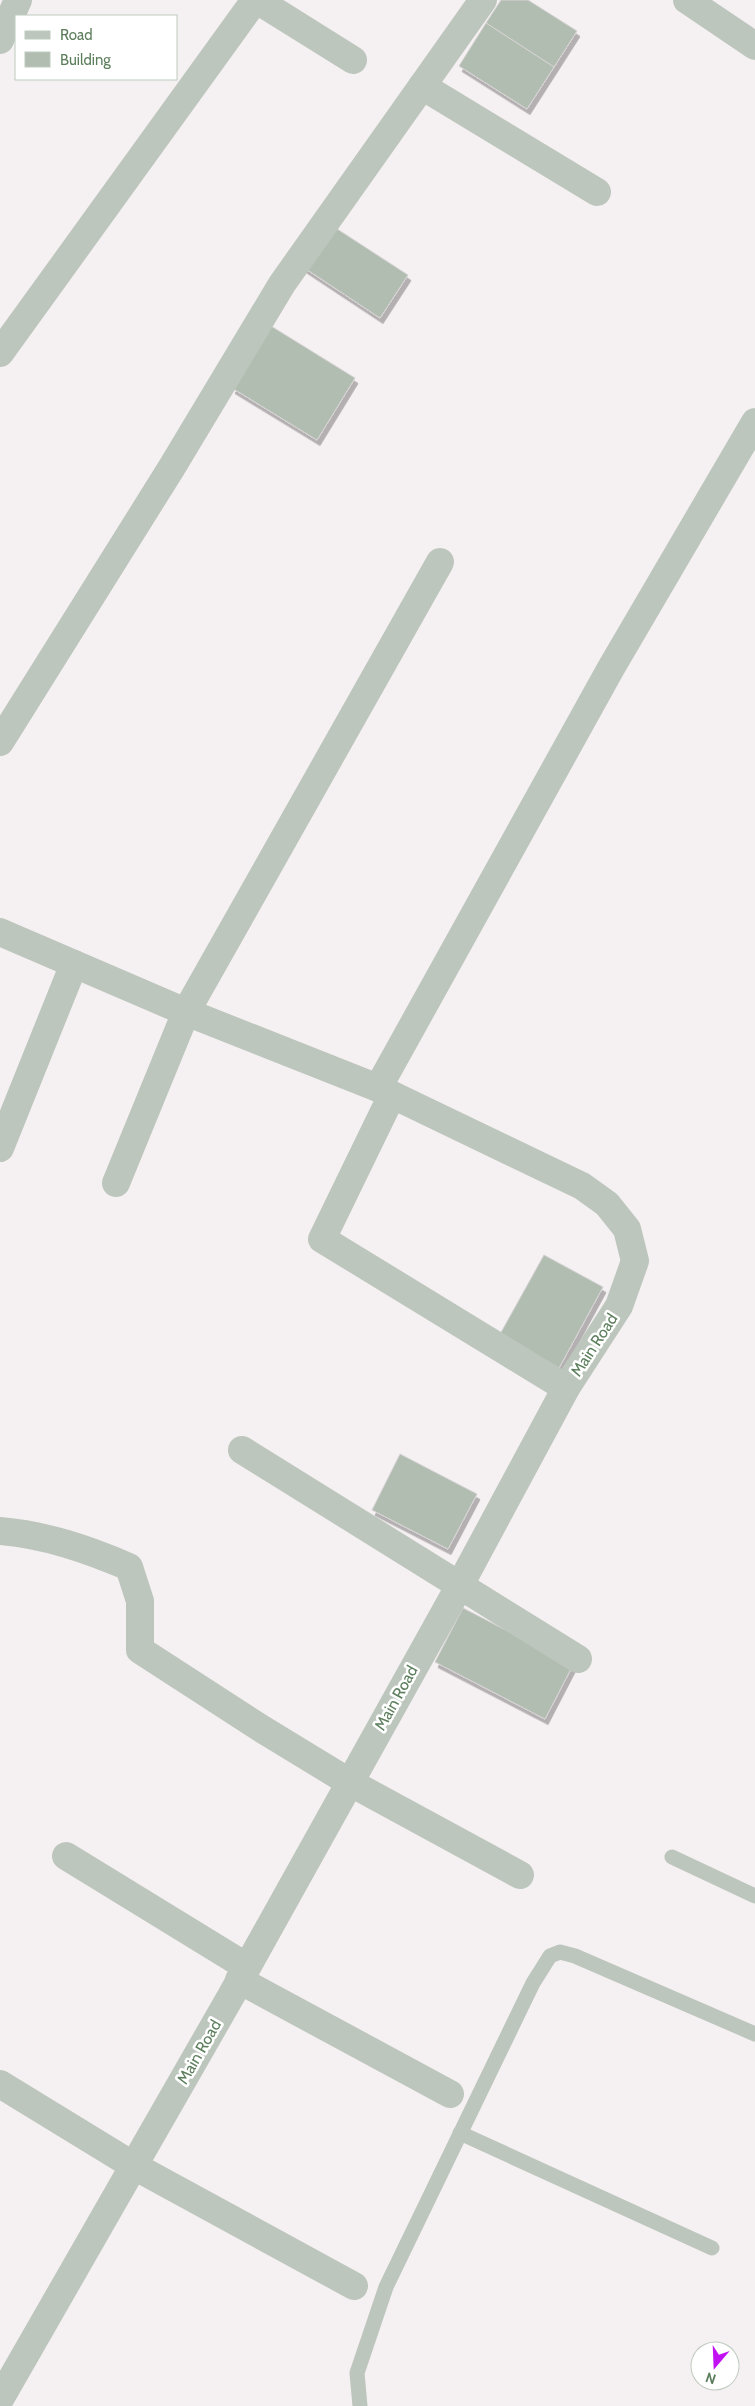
<svg xmlns="http://www.w3.org/2000/svg" width="755" height="2406" font-family="Cabin,sans-serif">
  <defs>
    <filter id="shadow"><feDropShadow dx="3" dy="5.5" stdDeviation="0" flood-color="#0004"/></filter>
  </defs>
  <rect width="100%" height="100%" fill="#f5f0f2"/>
  <!-- building -->
  <g fill="#b1bdb0" stroke="#d6d3d4" filter="url(#shadow)">
    <polygon points="501,0 528,0 577,31 554,67 486,23"/>
    <polygon points="486,23 554,67 527,109 459,66"/>
    <polygon points="331,225 408,275 380,318 303,267"/>
    <polygon points="271,326 355,378 317,440 232,388"/>
    <polygon points="544,1255 603,1287 559,1368 499,1336"/>
    <polygon points="400,1454 477,1494 448,1549 372,1510"/>
    <polygon points="463,1608 573,1665 545,1719 435,1662"/>
  </g>
  <g fill="none" stroke-linecap="round" stroke-linejoin="round">
    <!-- service -->
    <g stroke="#bdc6bd" stroke-width="15">
      <polyline points="672,1857 755,1896"/>
      <polyline points="460,2133 712,2248"/>
      <polyline points="360,2406 357,2373 386,2287 533,1983 550,1956 560,1952 575,1956 755,2034"/>
    </g>
    <!-- minor -->
    <g stroke="#bdc6bd" stroke-width="28">
      <polyline points="257,0 353,60"/>
      <polyline points="687,0 755,46"/>
      <polyline points="0,40 18,0"/>
      <polyline points="422,86 597,192"/>
      <polyline points="0,353 255,0"/>
      <polyline points="0,742 172,467 282,284 483,0"/>
      <polyline points="0,932 186,1012 378,1088 582,1186 607,1204 627,1229 635,1261 619,1306 566,1388 460,1585 231,1996 0,2399"/>
      <polyline points="378,1088 611,668 755,422"/>
      <polyline points="392,1095 322,1239 566,1388"/>
      <polyline points="0,1148 74,964"/>
      <polyline points="116,1183 186,1012 440,562"/>
      <polyline points="242,1450 578,1659"/>
      <path d="M0,1531C46,1535 87,1549 129,1567L140,1601V1650L262,1729L349,1782L520,1875"/>
      <polyline points="66,1856 247,1967"/>
      <polyline points="239,1980 450,2094"/>
      <polyline points="0,2084 134,2166 354,2286"/>
    </g>
  </g>
  <g text-anchor="middle" dominant-baseline="central" stroke-width="5" stroke-linejoin="round" paint-order="stroke">
    <!-- street labels -->
    <g font-size="16" fill="#5d7e5d" stroke="#fff">
      <text transform="translate(594 1345) rotate(-57)">Main Road</text>
      <text transform="translate(396 1698) rotate(-61)">Main Road</text>
      <text transform="translate(199 2052) rotate(-60)">Main Road</text>
    </g>
  </g>
  <!-- legend -->
  <rect x="15" y="15" width="162" height="65" fill="#ffffff" stroke="#becbbe"/>
  <rect x="25" y="31" width="25" height="8" fill="#bdc6bd" stroke="#becbbe"/>
  <text x="60" y="40" font-size="15" fill="#5d7e5d">Road</text>
  <rect x="25" y="52" width="25" height="15" fill="#b1bdb0" stroke="#becbbe"/>
  <text x="60" y="65" font-size="15" fill="#5d7e5d">Building</text>
  <!-- north arrow -->
  <g transform="translate(715 2366) rotate(199)"><circle r="24" fill="#ffffff" stroke="#becbbe"/>
  <path d="M0-4L9 19L0 12L-9 19Z" fill="#c212f3"/>
  <text y="-8" font-size="14" font-weight="bold" text-anchor="middle" fill="#5d7e5d">N</text>
  </g>
</svg>
